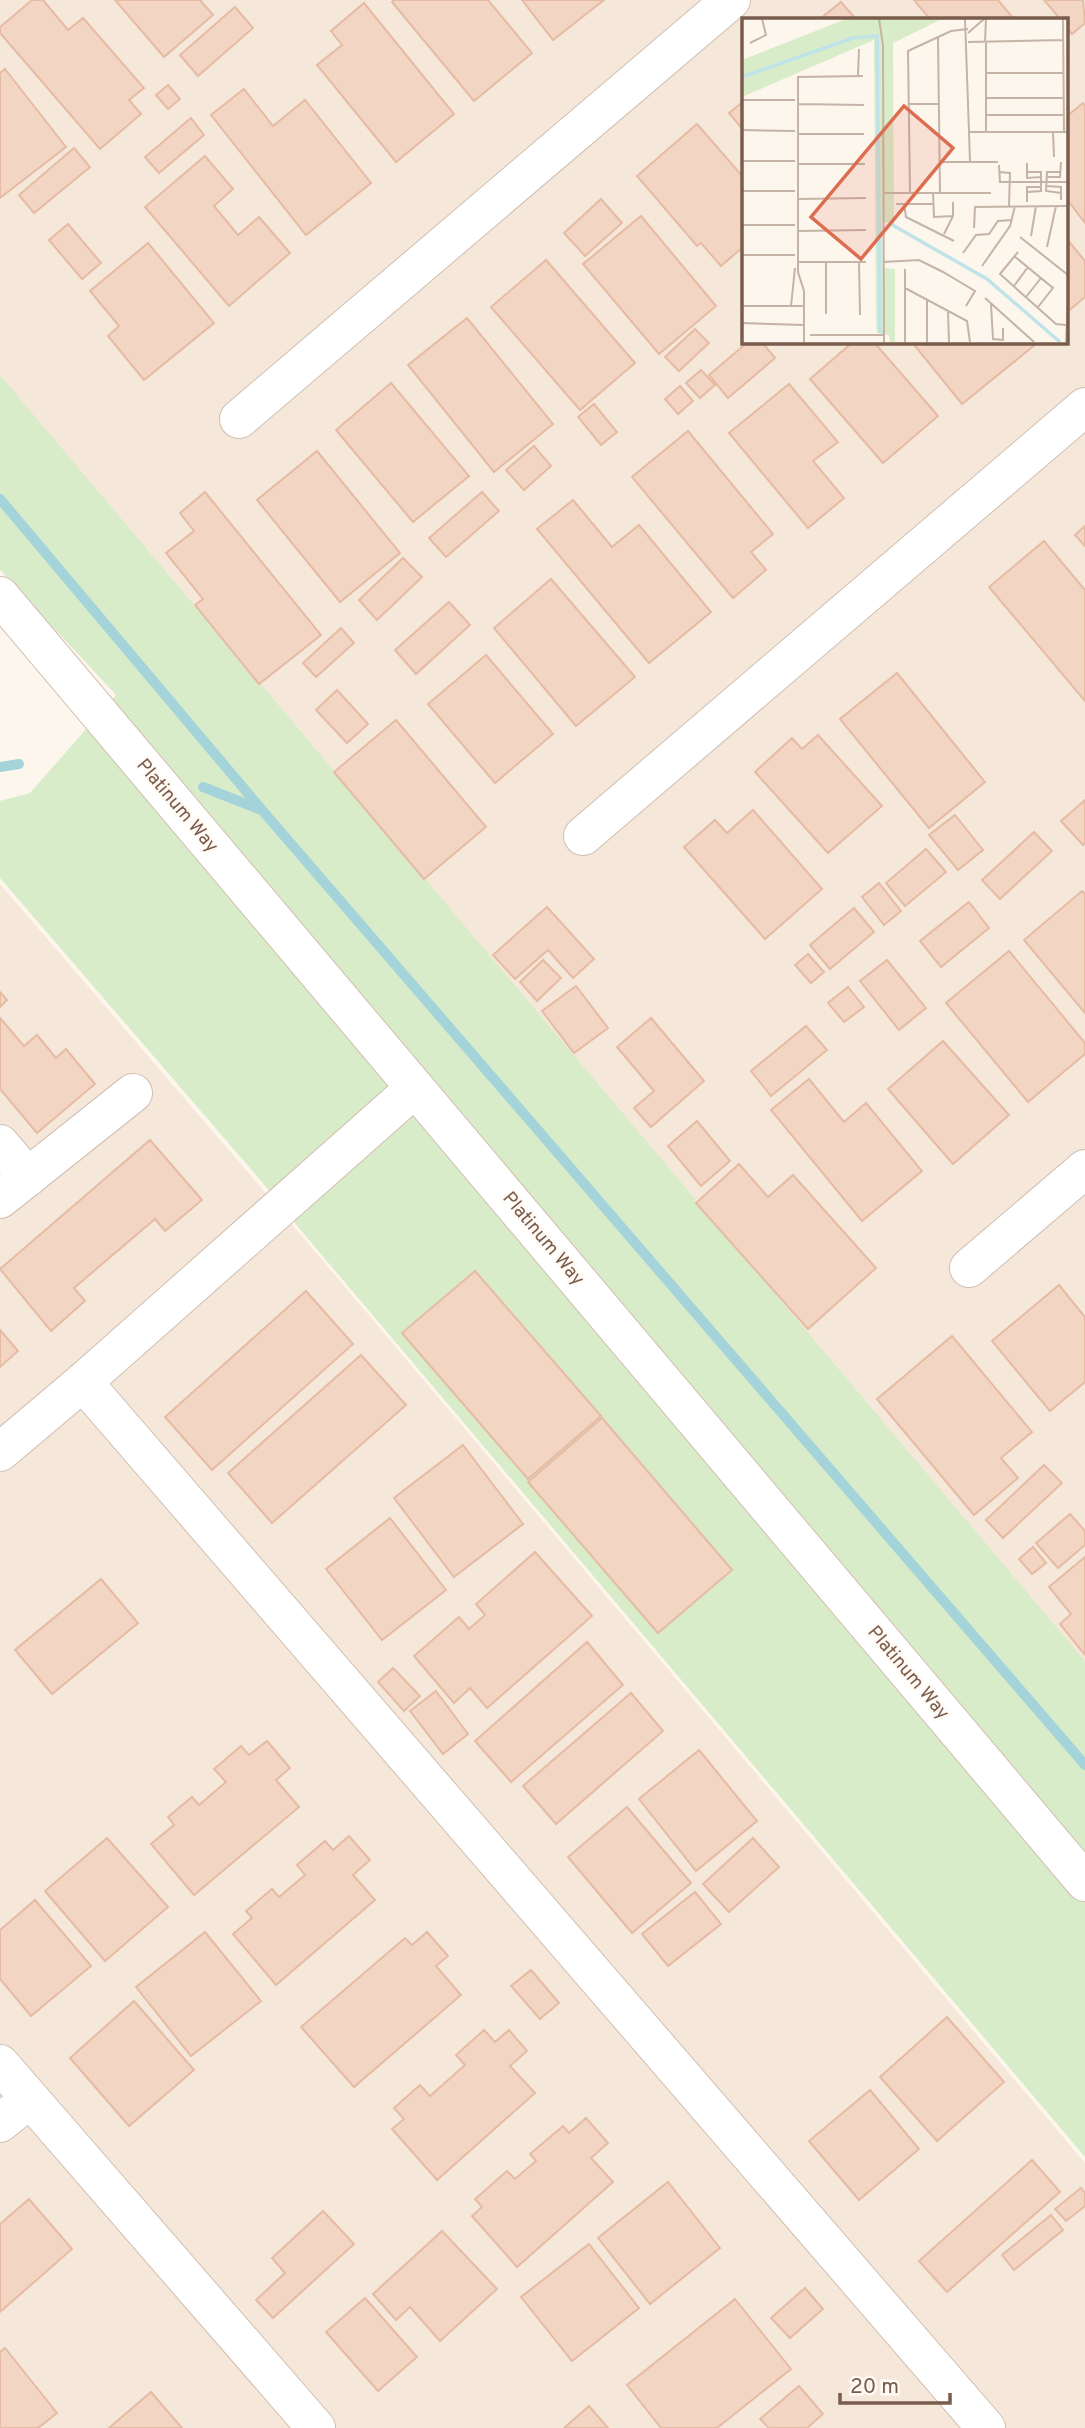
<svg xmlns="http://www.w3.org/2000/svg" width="1085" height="2428" font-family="Overpass,sans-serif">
  <rect width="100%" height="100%" fill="#fdf6ec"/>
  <!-- residential -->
  <g fill="#f5e8da" fill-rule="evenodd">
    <path d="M0,0H1085V1667L0,381ZM744,19H1066V341H744Z"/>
    <polygon points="0,884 258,1184 1085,2163 1085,2428 0,2428"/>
  </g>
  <!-- green -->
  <polygon fill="#d8ecc9" points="0,375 1085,1661 1085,2157 282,1208 262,1182 0,878 0,801 30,793 116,695 0,570"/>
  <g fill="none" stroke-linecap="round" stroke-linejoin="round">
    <!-- stream -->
    <g stroke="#a5d3da" stroke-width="10">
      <polyline points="0,499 262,810 1085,1765"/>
      <polyline points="0,767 19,764"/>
      <polyline points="203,787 259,809"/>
    </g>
  </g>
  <!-- building -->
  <g fill="#f3d5c3" stroke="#e6bba3" stroke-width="2">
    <polygon points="32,0 43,0 68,30 83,18 144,88 129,100 141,114 100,149 0,33 0,27"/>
    <polygon points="115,0 200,0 213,15 164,57"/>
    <polygon points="394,0 488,0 532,53 474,101 392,2"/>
    <polygon points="522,0 604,0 553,40"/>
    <polygon points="914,0 998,0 1014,19 930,19"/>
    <polygon points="1044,0 1083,0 1085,23 1072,34 1066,27 1066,19 1060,19"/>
    <polygon points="841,2 856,19 820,19"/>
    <polygon points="364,3 454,114 396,162 317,65 342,45 331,31"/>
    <polygon points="235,7 253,28 198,76 180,55"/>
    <polygon points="5,69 66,147 0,198 0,73"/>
    <polygon points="168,85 180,99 168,109 156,95"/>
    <polygon points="244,89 273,126 305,100 371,183 306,235 211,115"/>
    <polygon points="744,101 744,131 729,113"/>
    <polygon points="1083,103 1085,106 1085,223 1066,198 1066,117"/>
    <polygon points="191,118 204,135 159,173 145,157"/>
    <polygon points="697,124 744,178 744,246 721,266 701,243 697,246 637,176"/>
    <polygon points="74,148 90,167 34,213 19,195"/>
    <polygon points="205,156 233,189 214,206 238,235 259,217 290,253 229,306 145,207"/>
    <polygon points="601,199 622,223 585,256 564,233"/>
    <polygon points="641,216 716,306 659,354 583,264"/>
    <polygon points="68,224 101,263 82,279 49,240"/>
    <polygon points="1066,238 1085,261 1085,297 1066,313"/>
    <polygon points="148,243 214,323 144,380 108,336 119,326 90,291"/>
    <polygon points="546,260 635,363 580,410 491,307"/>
    <polygon points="467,318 553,424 494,472 408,365"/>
    <polygon points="695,329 709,343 679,371 665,357"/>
    <polygon points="749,341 761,341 775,358 728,398 709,375"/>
    <polygon points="854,341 873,341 938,416 883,463 810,379"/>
    <polygon points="911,341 1033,341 1036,344 962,404"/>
    <polygon points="701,370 715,385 700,398 686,383"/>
    <polygon points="391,383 469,476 413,522 336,430"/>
    <polygon points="789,384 838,442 813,461 844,498 808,528 729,433"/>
    <polygon points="680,386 693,401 678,414 665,399"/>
    <polygon points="594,404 617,432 601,445 578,417"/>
    <polygon points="688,431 773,534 751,552 766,570 733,598 632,477"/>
    <polygon points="534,446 551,466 524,490 506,470"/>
    <polygon points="317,451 400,553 340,602 257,500"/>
    <polygon points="205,492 321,635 259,684 195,605 203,599 166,553 194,531 180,513"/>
    <polygon points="482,492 499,511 446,557 429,538"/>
    <polygon points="573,500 612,547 639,525 711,612 649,663 537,529"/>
    <polygon points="1085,526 1085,546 1075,535"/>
    <polygon points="1044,541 1085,590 1085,701 989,587"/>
    <polygon points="403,558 422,577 377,620 359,600"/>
    <polygon points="551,579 635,677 576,726 494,628"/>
    <polygon points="449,602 470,625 416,674 395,650"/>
    <polygon points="341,628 354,643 316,677 303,663"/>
    <polygon points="486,655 553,734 495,783 428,704"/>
    <polygon points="897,673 985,782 929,828 840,719"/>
    <polygon points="337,690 368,724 347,743 316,710"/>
    <polygon points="396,720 486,827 424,879 334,772"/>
    <polygon points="818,735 882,806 828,853 755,772 792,738 802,749"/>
    <polygon points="1085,800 1085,843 1083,845 1061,821"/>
    <polygon points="753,810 822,889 765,939 684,847 715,820 727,833"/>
    <polygon points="955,815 983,850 958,870 929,835"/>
    <polygon points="1034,832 1052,851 1000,899 982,880"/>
    <polygon points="926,849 946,872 905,906 886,883"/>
    <polygon points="879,883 901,911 884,925 862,897"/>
    <polygon points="1082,891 1085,894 1085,1013 1024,940"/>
    <polygon points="969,902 989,928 941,967 920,941"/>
    <polygon points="547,907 594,959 573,978 548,950 515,979 493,955"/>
    <polygon points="854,908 874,932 830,969 810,945"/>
    <polygon points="1009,951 1085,1043 1085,1054 1028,1102 946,1003"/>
    <polygon points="808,954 824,972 811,983 795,965"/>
    <polygon points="543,960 561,978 537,1001 520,982"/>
    <polygon points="887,960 926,1008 899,1030 860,981"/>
    <polygon points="576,986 608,1028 574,1053 542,1011"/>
    <polygon points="848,987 864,1007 844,1022 828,1003"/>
    <polygon points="0,992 7,1000 0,1007"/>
    <polygon points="0,1018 24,1046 37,1035 56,1058 66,1049 95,1084 37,1133 0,1089"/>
    <polygon points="651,1018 704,1081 651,1127 634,1108 654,1091 617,1047"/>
    <polygon points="806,1026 827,1050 771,1096 751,1071"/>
    <polygon points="943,1041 1009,1115 953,1164 888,1089"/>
    <polygon points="809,1079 844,1122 866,1103 922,1171 862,1221 771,1110"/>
    <polygon points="697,1121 730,1161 701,1186 668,1146"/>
    <polygon points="150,1140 202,1200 165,1231 155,1219 74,1288 85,1301 51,1331 0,1269"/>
    <polygon points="739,1164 768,1197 793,1175 876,1268 808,1329 696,1203"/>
    <polygon points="475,1271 601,1416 528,1479 402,1333"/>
    <polygon points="1059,1285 1085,1317 1085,1382 1050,1411 992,1341"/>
    <polygon points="306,1291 353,1344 212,1470 165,1417"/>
    <polygon points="0,1330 18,1351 0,1367"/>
    <polygon points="952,1336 1032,1432 1001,1458 1018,1478 974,1515 877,1399"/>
    <polygon points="361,1355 406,1405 272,1523 228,1473"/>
    <polygon points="602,1418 732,1570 658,1633 528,1482"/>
    <polygon points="463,1445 523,1524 454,1577 394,1498"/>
    <polygon points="1044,1465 1062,1483 1003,1538 986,1520"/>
    <polygon points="1070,1514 1085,1531 1085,1545 1058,1568 1036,1543"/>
    <polygon points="390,1518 446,1590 382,1640 326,1569"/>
    <polygon points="1033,1547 1046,1563 1032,1574 1019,1559"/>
    <polygon points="535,1552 592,1616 487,1708 470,1688 454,1703 414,1656 459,1617 469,1629 485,1615 476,1604"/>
    <polygon points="1085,1557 1085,1655 1060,1624 1071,1614 1049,1587"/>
    <polygon points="101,1579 138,1623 52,1694 15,1650"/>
    <polygon points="587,1642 623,1685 511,1782 475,1741"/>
    <polygon points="393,1668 420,1696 404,1711 378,1682"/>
    <polygon points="436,1691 468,1734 443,1754 410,1711"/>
    <polygon points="631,1693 663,1731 556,1824 523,1786"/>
    <polygon points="267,1741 290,1768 276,1780 299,1807 194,1895 151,1844 174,1825 168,1817 192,1797 199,1805 226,1782 214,1769 241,1746 249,1755"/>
    <polygon points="699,1750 757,1821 696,1871 639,1799"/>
    <polygon points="627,1807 691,1883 632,1933 568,1857"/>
    <polygon points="349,1836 370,1860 353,1875 375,1900 276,1985 233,1934 252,1918 246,1911 272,1889 279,1897 305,1875 297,1865 325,1841 333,1850"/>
    <polygon points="107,1838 168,1907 105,1961 45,1891"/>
    <polygon points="753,1838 779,1867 729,1912 703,1884"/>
    <polygon points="695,1892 721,1924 668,1966 642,1934"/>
    <polygon points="35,1900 91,1966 31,2016 0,1979 0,1930"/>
    <polygon points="205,1932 261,2001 191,2056 136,1987"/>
    <polygon points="427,1932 448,1956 436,1966 461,1995 354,2087 301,2027 405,1938 412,1945"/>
    <polygon points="531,1970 559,2003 540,2019 511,1986"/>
    <polygon points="134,2001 194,2070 129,2126 70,2058"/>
    <polygon points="947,2017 1004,2082 937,2141 880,2077"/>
    <polygon points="484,2030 495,2042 509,2030 527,2051 510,2066 535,2093 437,2180 392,2129 404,2119 394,2108 420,2085 430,2096 465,2065 456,2055"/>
    <polygon points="870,2090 919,2149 859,2200 809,2141"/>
    <polygon points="586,2118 608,2143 591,2158 613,2182 517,2267 472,2216 482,2207 475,2199 507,2171 515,2179 536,2161 530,2154 563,2126 569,2133"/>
    <polygon points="1032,2160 1060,2192 947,2292 919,2261"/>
    <polygon points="668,2182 720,2248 650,2304 598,2238"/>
    <polygon points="1081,2188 1085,2193 1085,2206 1066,2221 1055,2209"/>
    <polygon points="29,2199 72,2249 0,2312 0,2224"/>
    <polygon points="323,2211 354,2244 273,2318 256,2300 285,2273 272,2258"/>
    <polygon points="1051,2215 1063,2230 1014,2270 1002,2255"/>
    <polygon points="442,2231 497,2289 440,2341 410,2307 396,2320 373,2294"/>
    <polygon points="589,2244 639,2308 572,2361 521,2297"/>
    <polygon points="805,2288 823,2309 790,2338 771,2318"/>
    <polygon points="365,2298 417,2357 378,2391 326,2332"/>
    <polygon points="735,2299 791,2369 717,2428 661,2428 627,2385"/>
    <polygon points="5,2348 57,2413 38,2428 0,2428 0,2352"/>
    <polygon points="799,2386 823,2414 807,2428 769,2428 760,2419"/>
    <polygon points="151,2392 182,2428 109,2428"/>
    <polygon points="589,2406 608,2428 564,2428"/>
  </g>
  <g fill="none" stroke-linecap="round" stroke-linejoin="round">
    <!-- minor casing -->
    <g stroke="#d1beb0" stroke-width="40">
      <g id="minor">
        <polyline points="239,419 731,0"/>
        <polyline points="0,596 1085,1882"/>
        <polyline points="583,836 1085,407"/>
        <polyline points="0,1144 28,1177"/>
        <polyline points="0,1199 133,1093"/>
        <polyline points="969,1268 1085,1169"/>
        <polyline points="83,1382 986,2428"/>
        <polyline points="0,1452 83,1382 415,1088"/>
        <polyline points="0,2064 316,2428"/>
        <polyline points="0,2123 30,2099"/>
      </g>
    </g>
    <!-- minor -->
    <use href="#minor" stroke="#fff" stroke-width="38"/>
  </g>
  <g text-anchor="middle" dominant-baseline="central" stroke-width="5" stroke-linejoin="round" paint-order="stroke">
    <!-- street labels -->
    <g font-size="19" fill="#7a5c4d" stroke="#fffaf3">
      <text transform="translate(177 806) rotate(50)">Platinum Way</text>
      <text transform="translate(543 1239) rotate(50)">Platinum Way</text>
      <text transform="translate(908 1673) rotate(50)">Platinum Way</text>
    </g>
  </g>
  <!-- overview -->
  <g transform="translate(742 18)">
    <rect width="326" height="326" fill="#fdf6ec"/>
    <path d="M104,1H200L151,25L152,206L140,204L141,250L153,251V324H148L147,317L135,315L134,304L132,22L0,79V42Z" fill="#d8ecc9"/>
    <path fill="none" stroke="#bfe3e8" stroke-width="3.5" d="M0,59L111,20L135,18L138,315M147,205L245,261L318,324"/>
    <path fill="none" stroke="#c5b3a7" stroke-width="2" d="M137,1L141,27L142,324M223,1L227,114M321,1L322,114M226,15L242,1M196,19L198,174M226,24L321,22M243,24L244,1M244,24V115M8,25L24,17L20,1M244,55H321M116,57L117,31M244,80H321M0,82H53M56,86L122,87M166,86H196M244,97H321M0,112L53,113M311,114L312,139M56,116H122M0,143H53M197,144H228L227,114H326M228,144H256M285,145V160L299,159M56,146H123M257,147L258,164H326M257,154L268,155L267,188M319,154H305L304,173L319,175M305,159H318L319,144M305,168L319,169V182M0,173H53M168,174L166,33L209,13L226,11M285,174L299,173V154H285M141,175H249M191,175L192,199L211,198M56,181L124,180M285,184V169H299M154,186H191M162,186L164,199L212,223M0,207H53M232,210L233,189L326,188M56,213L124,212M202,216L211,198V184M289,218L294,188M278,219L326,257M305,229L314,188M276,234L258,256L314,306L324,307M221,235L234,217L247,216L256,203L270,202M0,237H53M272,238L311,270L296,289M56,244H124M84,244V296M117,244L118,297M141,244L177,242L201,254L233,273L224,288M240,248L268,208L273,188M163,251V324M272,268L286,249M163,270L225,303L228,324M284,279L299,260M243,280L292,324M185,282V324M249,286L251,321L261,322V310M0,288H62M49,288L53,250M206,293L207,324M0,305L62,307M68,317H142M62,324V273L56,254V59L121,58M324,324L326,284"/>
    <path fill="#dc6d51" fill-opacity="0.15" stroke="#dc6d51" stroke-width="3.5" d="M162,88L211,130L119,241L69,199Z"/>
    <rect width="326" height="326" fill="none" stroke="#7a5c4d" stroke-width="3.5"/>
  </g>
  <!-- scale -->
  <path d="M840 2393v10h110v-10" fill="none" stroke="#7a5c4d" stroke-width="3.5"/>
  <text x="850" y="2393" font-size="21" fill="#7a5c4d" stroke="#fffaf3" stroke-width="5" paint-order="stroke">20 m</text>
</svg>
